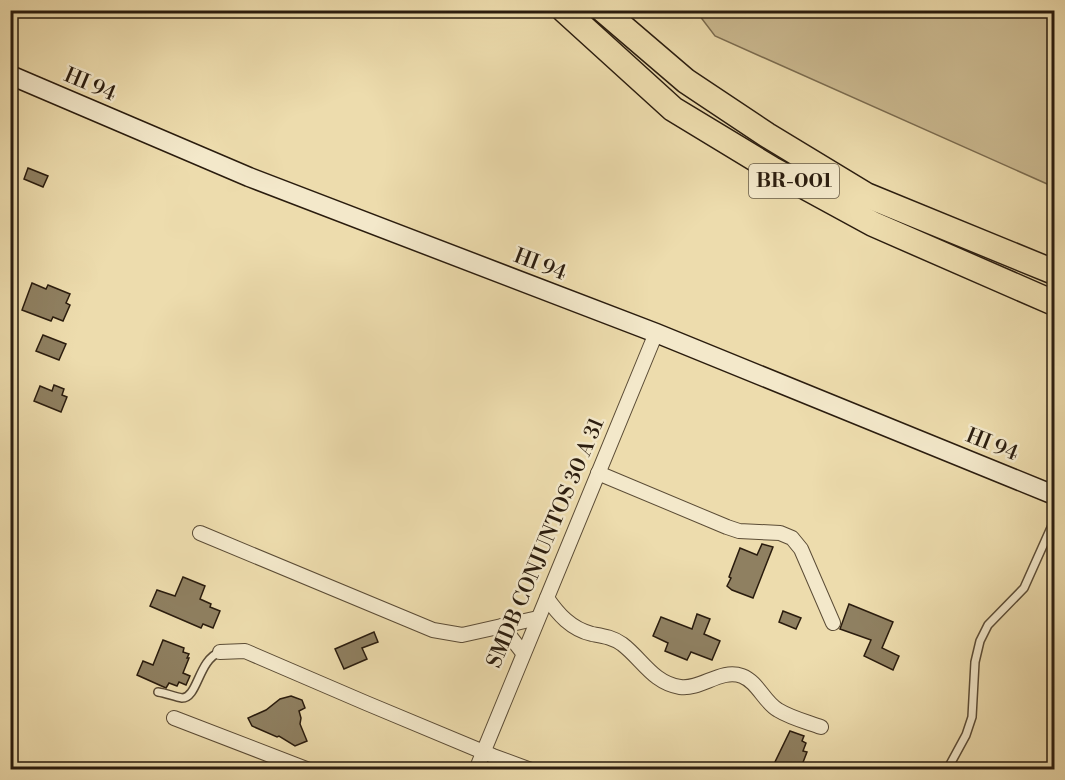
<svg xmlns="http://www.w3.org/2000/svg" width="1065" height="780" font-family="'Libre Bodoni',serif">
  <rect width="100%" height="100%" fill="#eddcad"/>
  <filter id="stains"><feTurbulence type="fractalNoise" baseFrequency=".00333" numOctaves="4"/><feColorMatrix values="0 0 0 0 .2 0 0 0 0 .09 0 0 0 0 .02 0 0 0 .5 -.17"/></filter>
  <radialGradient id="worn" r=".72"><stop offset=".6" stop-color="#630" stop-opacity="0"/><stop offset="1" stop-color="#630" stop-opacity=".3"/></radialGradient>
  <!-- green -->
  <polygon fill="#ccbb92" stroke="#7b6c50" stroke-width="1.5" points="696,11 1054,11 1054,187 715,36"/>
  <!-- building -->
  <g fill="#8f8061" stroke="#2a1c0e" stroke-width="1.5">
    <polygon points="28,168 48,176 43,187 24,179"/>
    <polygon points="32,283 46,289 48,285 70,294 66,303 70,305 63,321 53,317 51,321 22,310"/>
    <polygon points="43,335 66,344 59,360 36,351"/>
    <polygon points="54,385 64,389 62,395 67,397 61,412 34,401 40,386 52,391"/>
    <polygon points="762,544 773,547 753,598 732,590 727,586 731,578 729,577 740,548 757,555"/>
    <polygon points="183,577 205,586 200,599 211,604 210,607 220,611 213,628 203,624 201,628 150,606 157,590 175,596"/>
    <polygon points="849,604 893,622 882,648 899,656 893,670 864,656 871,640 840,629"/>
    <polygon points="783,611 801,618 796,629 779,622"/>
    <polygon points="697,614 710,619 704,634 720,641 712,660 691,652 687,660 665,651 668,643 653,636 661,617 692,629"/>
    <polygon points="374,632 378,642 362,648 367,659 344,669 335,649"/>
    <polygon points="163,640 184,648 183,652 189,654 187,658 189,658 183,673 190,676 186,685 179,682 177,686 169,683 166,688 137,675 143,661 153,665"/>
    <polygon points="291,696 302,700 305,708 299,711 301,718 300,724 307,741 295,746 279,736 277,737 252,726 248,718 266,710 280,699"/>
    <polygon points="790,731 804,736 802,741 806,743 803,751 807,752 800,770 782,770 773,766"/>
  </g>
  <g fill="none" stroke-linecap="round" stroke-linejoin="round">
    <!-- lane casing -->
    <g stroke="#5b4c36" stroke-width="10">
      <g id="lane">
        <path d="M158,692C166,693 175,697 182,698C198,698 198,660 220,652"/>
        <polyline points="947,770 966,735 972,717 975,662 980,641 988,625 1024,588 1054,521"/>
      </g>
    </g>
    <!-- street casing -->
    <g stroke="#5b4c36" stroke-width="16">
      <g id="street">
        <polyline points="598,473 727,527 739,531 780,533 792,538 801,549 833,623"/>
        <polyline points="200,533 433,630 462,635 538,618"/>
        <path d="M547,598C558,614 571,629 592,634C603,636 612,637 622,644C642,659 653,683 680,687C701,690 721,668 742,676C758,682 764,702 778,710C791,718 807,722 821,727"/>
        <polyline points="502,626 523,653"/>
        <polyline points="220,652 245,651 366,703 493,756 531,770"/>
        <polyline points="174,718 309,770"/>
        <polyline points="476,770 656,333"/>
      </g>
    </g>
    <!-- secondary casing -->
    <g stroke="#2a1c0e" stroke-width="21">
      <polyline id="secondary" points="10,75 249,177 656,333 1054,495"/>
    </g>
    <!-- highway casing -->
    <g stroke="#2a1c0e" stroke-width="27">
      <g id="highway">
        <polyline points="564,10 673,109 772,169 873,224 1054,303"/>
        <polyline points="603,10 686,81 767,135 866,195 1054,272"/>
      </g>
    </g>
    <!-- lane -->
    <use href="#lane" stroke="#f3e8ca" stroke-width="7"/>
    <!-- street -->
    <use href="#street" stroke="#f3e8ca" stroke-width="14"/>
    <!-- secondary -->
    <use href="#secondary" stroke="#f3e8ca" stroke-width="18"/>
    <!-- highway -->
    <use href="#highway" stroke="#eddcad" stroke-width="24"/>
  </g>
  <g text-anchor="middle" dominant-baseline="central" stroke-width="5" stroke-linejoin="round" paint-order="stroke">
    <!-- shield labels -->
    <rect fill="#f3e8ca" stroke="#665946" stroke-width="1.5" x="749" y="164" width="90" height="34" rx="4.5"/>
    <g font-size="20" font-weight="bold" fill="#2a1c0e">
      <text x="794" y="181">BR-001</text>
    </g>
    <!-- street labels -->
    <g font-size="21" fill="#2a1c0e" stroke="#f3e8ca">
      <text transform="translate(90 85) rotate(23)">HI 94</text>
      <text transform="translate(540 265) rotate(21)">HI 94</text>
      <text transform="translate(992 445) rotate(22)">HI 94</text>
      <text transform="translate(546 543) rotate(-67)">SMDB CONJUNTOS 30 A 31</text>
    </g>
  </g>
  <!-- margin -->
  <rect width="1065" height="780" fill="none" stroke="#eddcad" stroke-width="36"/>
  <rect x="12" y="12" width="1041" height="756" fill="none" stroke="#2a1c0e" stroke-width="3"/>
  <rect x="18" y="18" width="1029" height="744" fill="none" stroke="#2a1c0e" stroke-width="1.5"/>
  <rect width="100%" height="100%" filter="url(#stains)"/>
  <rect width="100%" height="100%" fill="url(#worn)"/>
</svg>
